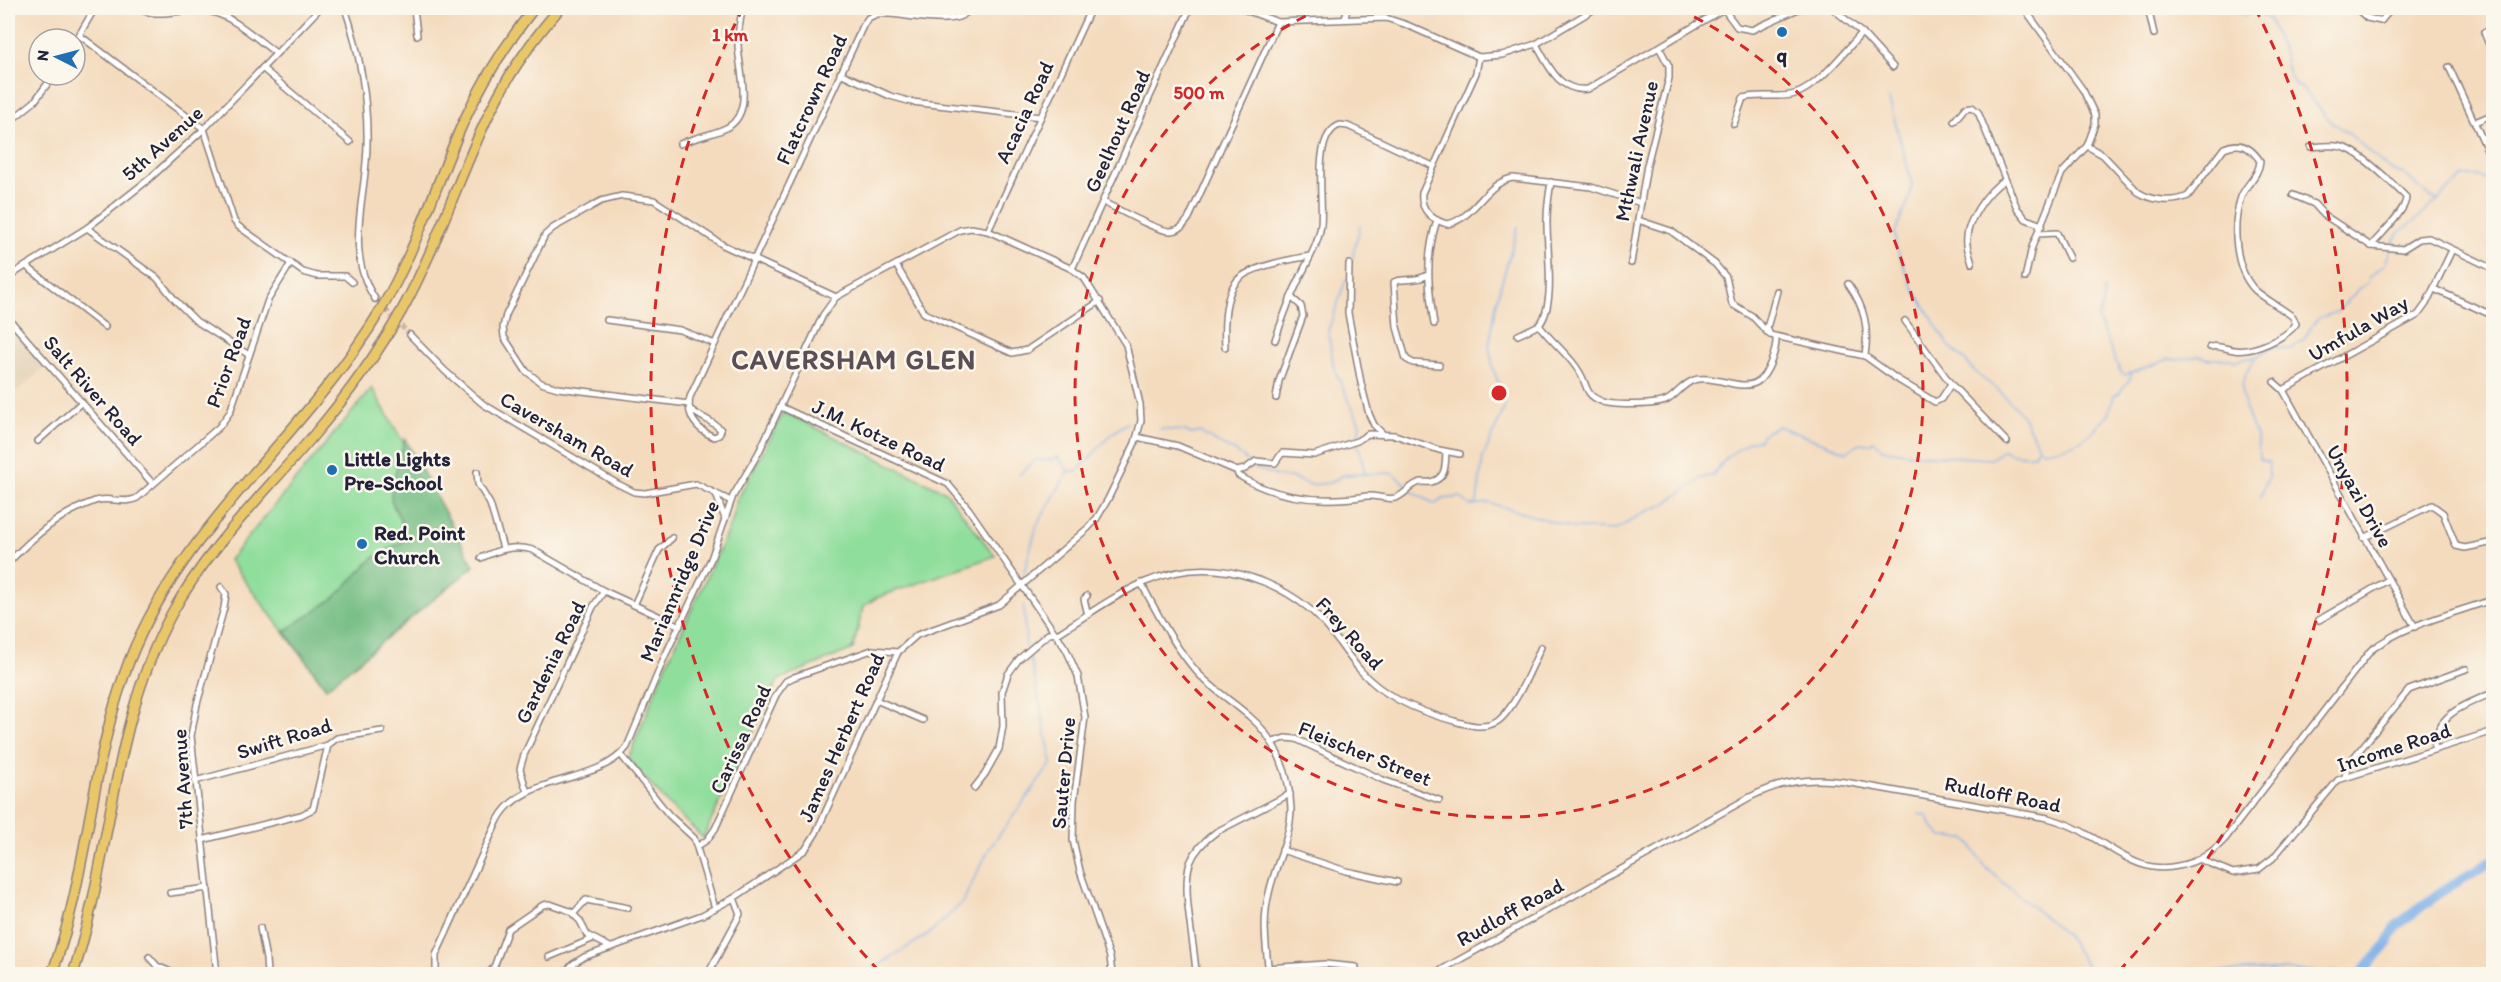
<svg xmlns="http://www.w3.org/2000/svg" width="2501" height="982" font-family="Itim,sans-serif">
  <rect width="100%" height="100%" fill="#fbf7ec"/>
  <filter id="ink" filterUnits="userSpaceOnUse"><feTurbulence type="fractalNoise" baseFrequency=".0167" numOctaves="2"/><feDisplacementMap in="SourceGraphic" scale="12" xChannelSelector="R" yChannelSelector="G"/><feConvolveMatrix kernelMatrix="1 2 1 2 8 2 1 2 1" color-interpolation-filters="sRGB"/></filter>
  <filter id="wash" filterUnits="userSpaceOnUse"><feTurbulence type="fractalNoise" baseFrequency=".008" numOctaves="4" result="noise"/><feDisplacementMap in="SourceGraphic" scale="24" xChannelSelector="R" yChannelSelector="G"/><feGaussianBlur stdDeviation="1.35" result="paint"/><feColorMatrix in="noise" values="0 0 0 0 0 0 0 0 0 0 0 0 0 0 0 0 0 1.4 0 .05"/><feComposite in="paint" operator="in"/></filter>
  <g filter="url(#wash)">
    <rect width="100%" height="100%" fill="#f4dbbe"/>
    <!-- built -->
    <polygon fill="#e2d1b5" points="8,323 47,365 8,399"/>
    <!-- green -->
    <g fill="#90de9c" stroke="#59806c" stroke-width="1.5">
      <polygon points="372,388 474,566 326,688 229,560"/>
      <polygon points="784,412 946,492 995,556 876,598 863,607 853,649 778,680 703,838 669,805 628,758 665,668 733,519 735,504"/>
    </g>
    <!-- forest -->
    <path fill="#74bd84" stroke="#4b7060" stroke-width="1.5" d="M405,439L474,566L326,688L285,631L334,598L373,558L402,542C408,522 394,515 391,498C390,490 402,449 405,439Z"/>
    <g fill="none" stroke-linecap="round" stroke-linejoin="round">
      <!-- stream -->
      <g stroke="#7aaee8" stroke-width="1.5">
        <polyline points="2234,8 2244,15 2258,12 2270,21 2285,57 2288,72 2296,87 2301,87 2331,122 2347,132 2390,170 2404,174 2429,196 2438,200"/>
        <polyline points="1889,99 1912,184 1910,197 1895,232 1896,247 1913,288 1949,346 1962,357 1977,374 1998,390 2015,407 2025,419 2038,447"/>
        <polyline points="2390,246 2399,232 2416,220 2464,176 2479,176 2490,182 2494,188"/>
        <polyline points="1351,263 1360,226"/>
        <polyline points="1346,279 1328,331 1334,369 1360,424 1358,438"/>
        <polyline points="2104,290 2104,300 2098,319 2120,371 2125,375 2130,373"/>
        <path d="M2255,358C2250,367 2242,378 2242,389C2242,413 2260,430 2259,459L2269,463L2268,478L2260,498"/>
        <path d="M1160,429L1186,431L1191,434L1200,432C1216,445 1236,448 1249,463"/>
        <polyline points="1358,443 1365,473"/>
        <polyline points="1252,467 1280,477 1290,477 1310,485 1329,483 1344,475 1392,473 1408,486"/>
        <path d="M1019,475L1035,460H1052L1058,457L1068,471H1077C1095,455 1106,434 1128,423"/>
        <path d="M1411,491L1435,504L1443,499L1460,497L1470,505L1489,503L1574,528L1616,530L1643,513L1665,504L1700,479L1713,475L1727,457L1750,441L1760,440L1763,434L1778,426L1847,452L1860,443L1869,444L1874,441L1882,449L1912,454L1991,459L2003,450C2013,455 2021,456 2033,455L2038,447L2043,451C2058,449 2077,445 2089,435C2097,429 2101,420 2109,414L2114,395L2118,394L2130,379L2131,373L2169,359L2180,360L2198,356L2210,359H2232L2234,361L2255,357L2272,347L2291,349L2304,339L2314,323L2319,318L2337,312L2359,289L2368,283L2369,278L2385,264L2390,251"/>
        <polyline points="1477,502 1483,457 1504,409 1503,394 1493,369 1489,345 1498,295 1518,227"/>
        <polyline points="1024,572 1037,525 1068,472"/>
        <polyline points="1024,606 1026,648"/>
        <polyline points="1919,814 1928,816 1931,825 1942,837 1966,838 1985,867 2068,937 2091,973 2094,974"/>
        <polyline points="865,974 930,933 962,903 989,849 1052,763 1030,657"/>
        <polyline points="2159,974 2276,970 2360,973"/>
      </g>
      <!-- river -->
      <polyline stroke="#7aaee8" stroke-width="10" points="2360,974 2387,944 2396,926 2442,891 2494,860"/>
    </g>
  </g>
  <g filter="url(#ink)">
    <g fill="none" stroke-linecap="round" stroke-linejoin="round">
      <!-- minor-tunnel -->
      <polyline stroke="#cab6a4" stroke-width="5" stroke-dasharray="5 2.5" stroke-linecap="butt" points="375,299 410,335"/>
      <!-- minor casing -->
      <g stroke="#8b7e7c" stroke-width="8">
        <g id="minor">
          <path d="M138,8C158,20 185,6 208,11C234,16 255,38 276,53"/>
          <path d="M345,8C359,49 368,99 367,143C367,197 343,250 375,299"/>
          <polyline points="414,8 417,35"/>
          <polyline points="1240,8 1278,22 1386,18 1407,25 1479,57 1502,55 1536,44 1596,8"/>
          <polyline points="1723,8 1737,27 1752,30 1800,8"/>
          <polyline points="1832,8 1862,33 1893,67"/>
          <polyline points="2024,8 2083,90 2095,115 2095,124 2087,146 2062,173 2032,247 2025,278"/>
          <polyline points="2148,8 2154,34"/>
          <polyline points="2356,8 2367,18 2381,21 2392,8"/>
          <polyline points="1345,19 1347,8"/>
          <polyline points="2484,32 2494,57"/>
          <polyline points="79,35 204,129 234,221 238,226 303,272 317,276 345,276 352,282"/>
          <polyline points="75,42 95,8"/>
          <path d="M1536,44C1548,65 1559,93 1588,89L1725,8"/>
          <path d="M1479,57L1476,73L1422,193C1420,210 1432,220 1447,224C1475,219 1484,183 1513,178L1591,187L1641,203"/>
          <polyline points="2449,67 2490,156"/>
          <polyline points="262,68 350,142"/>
          <polyline points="840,73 890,96 912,102 1041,117"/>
          <polyline points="1954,121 1965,108 1972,107 1978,112 2017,208 2026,219 2042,225"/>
          <polyline points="2475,122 2494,114"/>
          <polyline points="8,123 34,102 54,75"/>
          <path d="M1734,124L1743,98C1760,93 1779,99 1795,94C1818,87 1845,51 1862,33"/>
          <path d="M680,144C695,137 713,135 728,127C755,111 738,68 738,44C738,32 740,19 743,8"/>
          <path d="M2087,146L2103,155L2138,192C2152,201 2173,203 2188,196L2224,148C2240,141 2251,147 2260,161C2259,176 2246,184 2241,197C2232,224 2234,269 2255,290C2266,300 2281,307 2293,317L2296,324C2285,339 2252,353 2234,350C2225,349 2220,345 2210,347"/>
          <path d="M2311,147C2323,146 2336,144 2348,149C2366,157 2392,183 2406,197C2407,210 2380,235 2371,246"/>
          <polyline points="2293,195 2314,204 2324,215 2371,246 2403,249 2419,239 2429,238 2494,269"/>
          <path d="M1103,202C1118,209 1156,231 1170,231C1180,231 1184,225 1189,218L1278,22"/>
          <polyline points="1638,220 1671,231 1715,264 1726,277 1732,304 1752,316 1767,332"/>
          <polyline points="87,228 157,278 175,300 196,321 249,355"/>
          <polyline points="988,231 1091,8"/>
          <polyline points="2038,234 2057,233 2069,258"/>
          <polyline points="1631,263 1647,165 1669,78 1669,66 1660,49"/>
          <path d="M1972,263C1971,257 1967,250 1967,244C1964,223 1988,190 2005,180"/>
          <polyline points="1349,264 1348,313 1361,383 1369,414 1374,425 1384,435"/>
          <polyline points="896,265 924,313 1012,353 1027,350 1100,301"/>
          <polyline points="8,266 16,272"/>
          <polyline points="26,266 105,327"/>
          <polyline points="1072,269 1190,8"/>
          <path d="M1428,275C1414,283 1403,277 1394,282L1397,327L1406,359L1413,363L1439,365"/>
          <polyline points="8,280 16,272 87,228 148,180 204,129 320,8"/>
          <path d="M1848,284C1865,307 1869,328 1865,356"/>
          <polyline points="2434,289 2494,316"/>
          <polyline points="1777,291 1767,328 1770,335 1865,356 1897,379 1935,402 1941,399 1951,384"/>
          <polyline points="8,318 153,484"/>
          <polyline points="607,320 680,330 715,344"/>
          <polyline points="1905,321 1951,384 2007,442"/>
          <path d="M1434,324C1428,286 1425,258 1437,220"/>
          <path d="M1539,325C1551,342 1570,355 1580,373C1588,386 1584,394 1601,401C1611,406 1660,406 1669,399C1678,393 1683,384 1694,380C1714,374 1741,392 1757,382C1768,375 1777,350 1776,337"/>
          <polyline points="410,335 445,371 483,404 616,483 634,492 645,493 696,484 731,501"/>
          <path d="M1518,335L1539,325C1557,305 1546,246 1547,219C1547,207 1549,194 1551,182"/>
          <path d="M1275,340C1282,321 1288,302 1297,284C1305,265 1319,245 1321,224C1324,201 1311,135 1340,125L1348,126L1433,166"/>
          <path d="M1225,347C1224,328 1224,297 1236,282C1246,267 1292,259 1310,256"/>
          <polyline points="2274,382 2283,390 2415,627"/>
          <polyline points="2283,390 2418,315 2426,304 2452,250"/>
          <polyline points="1276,398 1279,381 1303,316 1301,306 1291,297"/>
          <polyline points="689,404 558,388 541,383 526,371 504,337 503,327 506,315 545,235 553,228 601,201 622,196 654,200 723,245 836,297"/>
          <polyline points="781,407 948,484 968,508 1066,649 1078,676 1085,717 1074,801 1073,840 1080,871 1110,957 1112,974"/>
          <path d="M690,409C699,417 714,421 721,430L719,435L714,437C697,430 686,416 690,397L863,26L868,18L877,14C900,11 958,31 970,8"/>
          <polyline points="1137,437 1178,446 1237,471 1245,469 1256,461 1275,463 1282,453 1314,455 1357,441 1368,434 1395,435 1439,450 1460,454"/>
          <polyline points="38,441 82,402"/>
          <path d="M1237,471L1238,475C1277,500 1322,503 1367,496C1376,495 1386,500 1395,498C1404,496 1409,486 1418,483C1422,481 1427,483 1431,482C1447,478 1445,465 1446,452"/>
          <polyline points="477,472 478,484 490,504 503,548"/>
          <polyline points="716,494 725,519"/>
          <polyline points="2364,538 2432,505 2443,513 2456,546 2465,548 2494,542"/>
          <path d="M481,558C499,549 514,545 533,550L604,591"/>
          <path d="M8,563C33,537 60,513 95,501C109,496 124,505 137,498L219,427L230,412L268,300L291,263"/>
          <path d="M1141,583C1158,614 1173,645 1197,672C1212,689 1232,701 1249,716C1276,738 1290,775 1291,809C1291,837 1275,865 1269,893C1262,920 1266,947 1269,974"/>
          <polyline points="1087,596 1084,599 1088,615"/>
          <polyline points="634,605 659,550 672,538"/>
          <polyline points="2319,620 2388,580"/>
          <polyline points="876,700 923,720"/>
          <polyline points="1273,742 1285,738 1296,739 1383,780 1439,800"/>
          <path d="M2434,749C2435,716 2461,706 2488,695"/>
          <polyline points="621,755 669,815 694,838 715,908"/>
          <polyline points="2345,776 2349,763 2409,690 2466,669"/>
          <polyline points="195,781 328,745 337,738 382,731"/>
          <path d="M974,788L985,774L999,749L1003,726L1002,692L1008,674L1019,659L1048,634L1059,633C1108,602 1155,564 1216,570C1248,573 1282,587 1307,607C1329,624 1342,649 1360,670C1383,697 1420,712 1454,721C1468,725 1485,730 1498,721C1515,708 1532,667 1541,647"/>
          <polyline points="527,792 520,769 524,755 593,607 604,591 680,626"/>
          <polyline points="202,840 301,815 313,809 328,745"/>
          <polyline points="698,846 707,840 715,829 776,695 786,681 794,677 872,650 898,652"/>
          <polyline points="1282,850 1346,871 1397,882"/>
          <polyline points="2201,860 2233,873 2259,869 2273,858 2338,780 2494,731"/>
          <polyline points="170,893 208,888"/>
          <polyline points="574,913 586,900 628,908"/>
          <polyline points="260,928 266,959 267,974"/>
          <polyline points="149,957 157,966 175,974"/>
          <polyline points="549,957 592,939"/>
          <polyline points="1268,968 1325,964 1356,967"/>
          <polyline points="217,974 191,736 197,704 224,608 226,594 221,587"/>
          <path d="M436,974V955L498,820C523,772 598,786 627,747L665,656L711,559L733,496L759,452L823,315L836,297L960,230L971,228L988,231L1072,269L1084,278L1126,345L1140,404L1141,421L1135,443L1108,499L1097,518L1088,528L999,605L917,635L898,652L816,833L805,850L734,898L702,915L584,957L573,964L564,974"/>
          <polyline points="488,974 494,967 508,929 543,905 550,904 570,911 580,921 587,935 610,947"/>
          <polyline points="708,974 740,914 734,898"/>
          <path d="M1196,974C1195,944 1181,891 1190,863C1195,850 1205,840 1216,832L1290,794"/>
          <path d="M1434,974L1750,797C1782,781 1810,777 1845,782L2048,818C2063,822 2077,828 2090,836C2120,853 2142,874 2178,866C2198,862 2211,854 2225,839L2371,650C2405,624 2453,614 2494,599"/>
        </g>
      </g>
      <!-- motorway casing -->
      <g stroke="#8b7e7c" stroke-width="12">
        <g id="motorway">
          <path d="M52,974C89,872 90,761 130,659C184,523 306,435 380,311C415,253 435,187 462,125C481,83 506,44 534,8"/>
          <path d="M73,974C112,855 111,725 172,613C209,546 264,494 313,436C346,397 377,355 402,310C438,245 459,174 492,108C510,71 534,38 560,8"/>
        </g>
      </g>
      <!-- minor -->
      <use href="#minor" stroke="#fff" stroke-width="5"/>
      <!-- motorway -->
      <use href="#motorway" stroke="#e9c769" stroke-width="9"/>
    </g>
  </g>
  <!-- distance rings -->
  <g fill="none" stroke="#d62828" stroke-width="3" stroke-dasharray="10 8">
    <path d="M1678 9A424 424 0 1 1 1320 9"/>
    <path d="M879 971A848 848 0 0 1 743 8M2255 8A848 848 0 0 1 2119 971"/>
  </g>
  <!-- markers -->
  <g fill="#1f6fb2" stroke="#fbf7ec" stroke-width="2">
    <circle cx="1782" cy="32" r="6"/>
    <circle cx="332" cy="470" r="6"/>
    <circle cx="362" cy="544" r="6"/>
  </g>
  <g text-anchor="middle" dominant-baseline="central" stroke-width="5" stroke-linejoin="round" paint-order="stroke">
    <!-- poi labels -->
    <g font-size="21" font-weight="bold" fill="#22223b" stroke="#fbf7ec" text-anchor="start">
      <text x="1782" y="54" text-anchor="middle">q</text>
      <text x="344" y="458">Little Lights<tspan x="344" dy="24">Pre-School</tspan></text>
      <text x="374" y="532">Red. Point<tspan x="374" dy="24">Church</tspan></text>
    </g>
    <!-- street labels -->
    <g font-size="21" fill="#22223b" stroke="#fbf7ec">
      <text transform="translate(811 99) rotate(-65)">Flatcrown Road</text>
      <text transform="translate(1024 112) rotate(-65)">Acacia Road</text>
      <text transform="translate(1117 131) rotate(-66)">Geelhout Road</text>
      <text transform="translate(162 143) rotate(-42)">5th Avenue</text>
      <text transform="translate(1636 151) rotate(-78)">Mthwali Avenue</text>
      <text transform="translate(2358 328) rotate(-30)">Umfula Way</text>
      <text transform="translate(228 362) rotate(-70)">Prior Road</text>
      <text transform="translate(93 390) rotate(49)">Salt River Road</text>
      <text transform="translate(567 434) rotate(30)">Caversham Road</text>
      <text transform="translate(879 435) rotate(25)">J.M. Kotze Road</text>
      <text transform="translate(2360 496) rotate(61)">Unyazi Drive</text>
      <text transform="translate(679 581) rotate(-67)">Mariannridge Drive</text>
      <text transform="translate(1350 633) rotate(48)">Frey Road</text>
      <text transform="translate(550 662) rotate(-64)">Gardenia Road</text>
      <text transform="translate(841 737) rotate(-66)">James Herbert Road</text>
      <text transform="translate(284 738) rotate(-17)">Swift Road</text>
      <text transform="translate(740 739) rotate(-65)">Carissa Road</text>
      <text transform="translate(2394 747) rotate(-18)">Income Road</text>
      <text transform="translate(1365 753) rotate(22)">Fleischer Street</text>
      <text transform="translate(1063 773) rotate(-85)">Sauter Drive</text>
      <text transform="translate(182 779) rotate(-94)">7th Avenue</text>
      <text transform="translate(2003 794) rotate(11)">Rudloff Road</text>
      <text transform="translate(1510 912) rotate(-29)">Rudloff Road</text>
    </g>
    <!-- district labels -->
    <g font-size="27" font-weight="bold" letter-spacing="1.5" fill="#5c4e55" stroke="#fbf7ec">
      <text x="854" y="359">CAVERSHAM GLEN</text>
    </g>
  </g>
  <circle cx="1499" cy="393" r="9" fill="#d62828" stroke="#fbf7ec" stroke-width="3"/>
  <g font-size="18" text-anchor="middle" font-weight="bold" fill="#d62828" stroke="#fbf7ec" stroke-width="5" stroke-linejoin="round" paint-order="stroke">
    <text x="730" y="41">1 km</text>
    <text x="1199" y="99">500 m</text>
  </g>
  <!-- margin -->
  <rect width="2501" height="982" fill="none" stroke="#fbf7ec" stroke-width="30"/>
  <!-- north arrow -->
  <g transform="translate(57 57) rotate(276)"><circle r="28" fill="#fbf7ec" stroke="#a4a2a5" stroke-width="1.5"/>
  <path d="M0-4.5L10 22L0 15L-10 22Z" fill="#1f6fb2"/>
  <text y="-9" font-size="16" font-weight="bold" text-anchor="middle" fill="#22223b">N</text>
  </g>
</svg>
